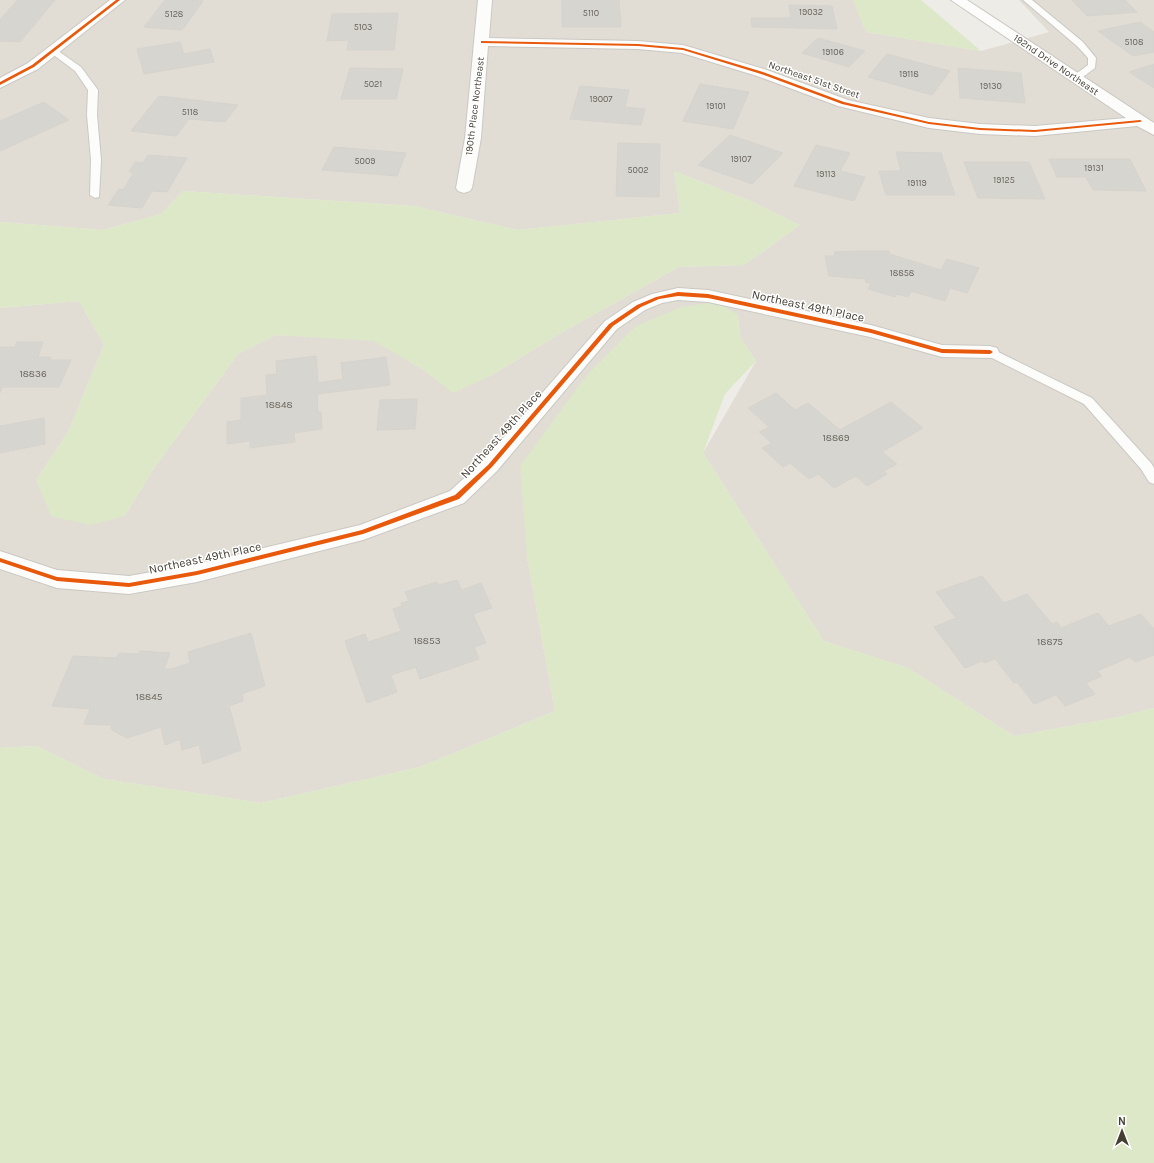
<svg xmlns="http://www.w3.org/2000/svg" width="1154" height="1163" font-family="Karla,sans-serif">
  <rect width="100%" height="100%" fill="#eeece7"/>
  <!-- residential -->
  <polygon fill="#e2ddd4" points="0,0 853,0 866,32 981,51 1049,32 1019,0 1154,0 1154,708 1114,718 1014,736 908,668 824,641 703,453 756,361 740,337 738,315 527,557 555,711 420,767 261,803 104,779 37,746 0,748 0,308 79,301 104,345 68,432 36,480 125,516 152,471 238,354 276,335 374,340 422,369 454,392 492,375 561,333 679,267 744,265 800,225 750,201 674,171 680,213 518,230 414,206 183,191 161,214 103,230 0,222"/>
  <!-- green -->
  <g fill="#dce8c8">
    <polygon points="853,0 921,0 981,51 866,32"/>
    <polygon points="674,171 750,201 800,225 744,265 679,267 561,333 492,375 453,393 422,369 374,341 276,335 238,354 152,471 125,516 90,525 51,516 36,480 68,432 104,345 79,301 0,308 0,222 103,230 161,214 183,191 414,206 518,230 680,213"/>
    <polygon points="717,302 738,315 740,337 756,361 725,394 703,453 824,641 908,668 1014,736 1114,718 1154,708 1154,1163 0,1163 0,748 37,746 104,779 261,803 420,767 555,711 527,557 520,466 586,376 636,326 682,307"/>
  </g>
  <!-- building -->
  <g fill="#d7d5d0" stroke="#d6d3cd">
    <polygon points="17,0 55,0 20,42 0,41 0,20"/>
    <polygon points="165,0 181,0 203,1 182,30 144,27"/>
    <polygon points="562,0 619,0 621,27 562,27"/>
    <polygon points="1072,0 1125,0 1137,12 1087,16"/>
    <polygon points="789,5 832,6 837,29 752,27 751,18 791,18"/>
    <polygon points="398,13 394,50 347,50 349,40 327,41 332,14"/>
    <polygon points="1140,22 1154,32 1154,52 1133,56 1098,31"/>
    <polygon points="818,38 865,51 849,67 802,53"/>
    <polygon points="180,42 184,54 210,49 214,62 144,74 137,49"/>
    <polygon points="887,54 950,71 932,95 868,77"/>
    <polygon points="1154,64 1154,88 1129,72"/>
    <polygon points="350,68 403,69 396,99 341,99"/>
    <polygon points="958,68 1021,73 1025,103 960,98"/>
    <polygon points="700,84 749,92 733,129 683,121"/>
    <polygon points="580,86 629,90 625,107 645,109 641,125 570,119"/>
    <polygon points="159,96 238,105 225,122 189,119 176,136 131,131"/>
    <polygon points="44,102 69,120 0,151 0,121"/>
    <polygon points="730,135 783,153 752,184 698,165"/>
    <polygon points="618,143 660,144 659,197 616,196"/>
    <polygon points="816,145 850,153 840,171 865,177 854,201 794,186"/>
    <polygon points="334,147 406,153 397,176 322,170"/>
    <polygon points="896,152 941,153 955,195 886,195 879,171 901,171"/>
    <polygon points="148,155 187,158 167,192 152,191 142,208 108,205 119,189 123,190 134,172 129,172 135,162 143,163"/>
    <polygon points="1049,159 1130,159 1146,191 1093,190 1086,177 1057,177"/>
    <polygon points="964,162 1029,162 1045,199 978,198"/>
    <polygon points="857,251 889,251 890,254 941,270 947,259 979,268 967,293 950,288 945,301 911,291 908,297 897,294 895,297 868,289 871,283 865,282 867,279 829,276 825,256 835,256 834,252"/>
    <polygon points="17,342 43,342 38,357 51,357 50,360 71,360 59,387 3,387 0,393 0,347 15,347"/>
    <polygon points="316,356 318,383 343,379 341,363 386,357 390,385 317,394 318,412 321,412 322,429 294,433 295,442 250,448 250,441 227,444 227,422 241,420 241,398 267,395 266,375 277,374 276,361"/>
    <polygon points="776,393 795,410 808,403 840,430 891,402 923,428 882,452 897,464 884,471 887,474 867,486 856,476 834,488 818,474 809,479 790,463 783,467 762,448 772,443 759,432 769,427 748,408"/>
    <polygon points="417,399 415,429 377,430 380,400"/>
    <polygon points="44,418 45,444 0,453 0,426"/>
    <polygon points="982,576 1004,603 1027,594 1052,624 1057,622 1061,628 1098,613 1109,626 1141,614 1154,629 1154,655 1135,662 1130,657 1097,671 1102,676 1086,683 1095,694 1065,706 1056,695 1034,704 1017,682 1014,683 995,659 984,663 982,661 965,668 934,627 956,618 936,592"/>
    <polygon points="457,580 462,590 481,583 492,608 473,614 486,643 474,647 479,659 420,679 416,667 391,675 397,692 367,703 345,641 365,634 368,642 401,631 393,609 402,606 401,603 409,601 405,592 437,582 439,585"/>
    <polygon points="251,633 265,686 242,694 243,701 229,706 241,750 203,764 199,745 182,750 180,739 165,745 161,727 127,738 112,730 111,725 84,724 90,709 52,706 73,656 117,658 119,653 138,654 140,651 170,653 164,669 171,669 190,663 188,652"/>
  </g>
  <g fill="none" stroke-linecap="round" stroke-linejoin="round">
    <!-- service casing -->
    <g stroke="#cac8c3" stroke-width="2">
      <g id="service">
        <polygon points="1023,0 1032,0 1083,42 1096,58 1095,68 1079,80 1073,80 1073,76 1088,65 1088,58 1077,46"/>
        <polygon points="54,48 81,67 98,90 97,115 101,160 99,197 95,198 90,195 91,160 87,115 88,90 75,71 51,53 50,51"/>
        <polygon points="990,348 1092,398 1151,463 1154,468 1154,484 1149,482 1141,469 1084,404 986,355 984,352 986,349"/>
      </g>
    </g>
    <!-- minor casing -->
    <g stroke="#cac8c3" stroke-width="2">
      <g id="minor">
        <polygon points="110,0 125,0 38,69 0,88 0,78 28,63"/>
        <polygon points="478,0 492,0 489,38 638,41 683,45 767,70 848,100 929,118 980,124 1035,126 1126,118 951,0 967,0 1154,123 1154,135 1137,126 1035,136 980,134 929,128 838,106 757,76 682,53 638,49 488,46 481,138 472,188 470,191 464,193 458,191 456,188 465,138"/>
        <polygon points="678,288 708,290 871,325 942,345 990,346 997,348 999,352 997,356 990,358 942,357 870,337 708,302 678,300 662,303 645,310 617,329 497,471 464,503 363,540 197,582 129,594 57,588 0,569 0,551 57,570 129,576 197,564 360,525 450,491 483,461 605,321 633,302 652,294"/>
      </g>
    </g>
    <!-- service -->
    <use href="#service" fill="#fcfcfb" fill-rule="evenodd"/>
    <!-- minor -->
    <use href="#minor" fill="#fcfcfb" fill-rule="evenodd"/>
    <!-- cycleway casing -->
    <g stroke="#fff" stroke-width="2">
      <g id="cycleway">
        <polygon points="116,0 120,0 34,67 0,85 0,82 32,65"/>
        <polygon points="481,41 638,44 683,48 763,72 844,102 929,122 980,128 1035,130 1140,120 1142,121 1140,122 1035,132 980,130 929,124 842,104 761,74 683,50 638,46 482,43 481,43"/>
        <polygon points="678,292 708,294 871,329 942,349 990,350 993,352 990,354 942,353 871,333 708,298 678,296 659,299 641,307 613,326 492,467 459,499 363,534 197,575 129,587 57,581 0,562 0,558 57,577 129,583 197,571 362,530 455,495 488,465 609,324 637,305 656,297"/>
      </g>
    </g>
    <!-- cycleway -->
    <use href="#cycleway" fill="#e8590c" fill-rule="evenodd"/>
  </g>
  <g text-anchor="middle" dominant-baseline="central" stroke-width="3" stroke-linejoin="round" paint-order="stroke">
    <!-- far-number labels -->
    <g font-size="9" fill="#69645c">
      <text x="811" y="12">19032</text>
      <text x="591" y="13">5110</text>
      <text x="174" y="14">5128</text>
      <text x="363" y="27">5103</text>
      <text x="1134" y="42">5108</text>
      <text x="833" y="52">19106</text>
      <text x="909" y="74">19118</text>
      <text x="373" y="84">5021</text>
      <text x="991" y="86">19130</text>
      <text x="601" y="99">19007</text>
      <text x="716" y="106">19101</text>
      <text x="190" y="112">5118</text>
      <text x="741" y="159">19107</text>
      <text x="365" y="161">5009</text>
      <text x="1094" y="168">19131</text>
      <text x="638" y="170">5002</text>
      <text x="826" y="174">19113</text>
      <text x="1004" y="180">19125</text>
      <text x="917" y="183">19119</text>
      <text x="902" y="273">18858</text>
    </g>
    <!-- far-street labels -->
    <g font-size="10" fill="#433d34" stroke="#fff">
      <text transform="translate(1056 65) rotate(34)">192nd Drive Northeast</text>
      <text transform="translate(814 80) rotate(19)">Northeast 51st Street</text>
      <text transform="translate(475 106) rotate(-83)">190th Place Northeast</text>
    </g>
    <!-- number labels -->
    <g font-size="10" fill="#69645c">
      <text x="33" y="374">18836</text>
      <text x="279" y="405">18848</text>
      <text x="836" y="438">18869</text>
      <text x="427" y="641">18853</text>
      <text x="1050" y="642">18875</text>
      <text x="149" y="697">18845</text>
    </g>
    <!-- street labels -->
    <g font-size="12" fill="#433d34" stroke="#fff">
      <text transform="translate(808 306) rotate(12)">Northeast 49th Place</text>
      <text transform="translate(501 434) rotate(-48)">Northeast 49th Place</text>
      <text transform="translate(205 558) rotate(-12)">Northeast 49th Place</text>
    </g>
  </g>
  <!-- north arrow -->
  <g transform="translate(1122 1131)" stroke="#ffffff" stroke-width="3" paint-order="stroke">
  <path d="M0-3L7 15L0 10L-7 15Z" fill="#433d34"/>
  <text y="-6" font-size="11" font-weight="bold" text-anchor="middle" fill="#433d34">N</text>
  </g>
</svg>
